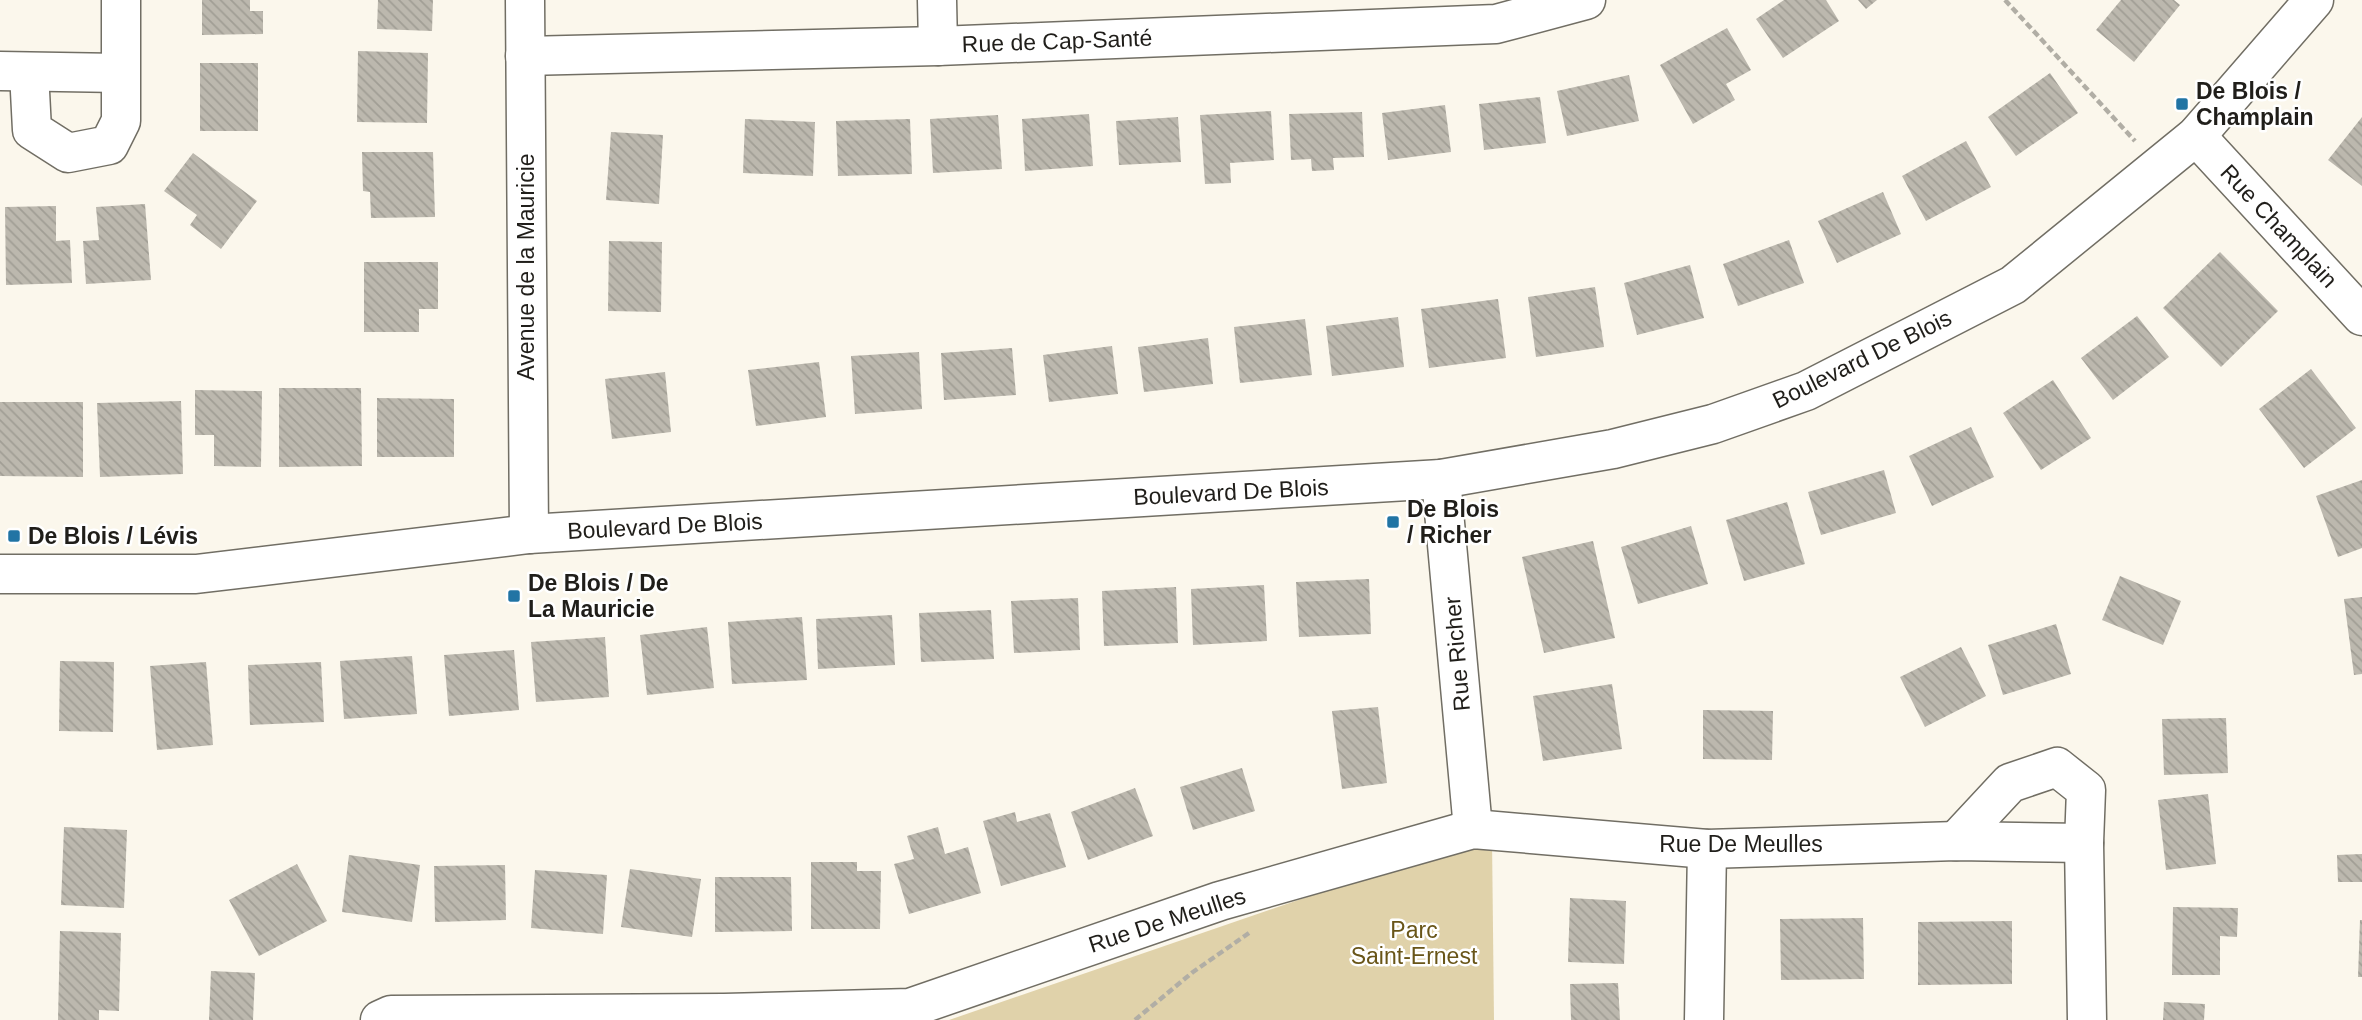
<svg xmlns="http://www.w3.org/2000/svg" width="2362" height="1020" font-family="Arial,sans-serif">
  <defs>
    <pattern id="building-back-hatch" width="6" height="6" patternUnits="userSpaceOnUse" patternTransform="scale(1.75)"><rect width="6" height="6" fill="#bcb8ae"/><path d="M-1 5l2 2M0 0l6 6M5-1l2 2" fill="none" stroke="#a19e95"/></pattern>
  </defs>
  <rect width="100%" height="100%" fill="#fbf7ec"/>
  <!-- green -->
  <polygon fill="#e0d2aa" points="1492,839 1494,1020 949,1020 1339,886"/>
  <!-- building -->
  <g fill="url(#building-back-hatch)">
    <polygon points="202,0 250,0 250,11 263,11 263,34 202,35"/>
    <polygon points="378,0 433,0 432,31 377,29"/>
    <polygon points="1784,0 1826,0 1839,21 1783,58 1756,19"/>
    <polygon points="1858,0 1877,0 1866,9"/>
    <polygon points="2121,0 2174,0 2180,5 2134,62 2096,30"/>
    <polygon points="1727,28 1751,70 1726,84 1735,100 1693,124 1660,65"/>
    <polygon points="358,51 428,53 427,123 357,122"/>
    <rect x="200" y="63" width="58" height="68"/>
    <polygon points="2050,73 2078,113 2016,156 1988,117"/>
    <polygon points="1629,75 1639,121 1567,136 1557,91"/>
    <polygon points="1540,97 1546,143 1484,150 1479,104"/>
    <polygon points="1445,105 1451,152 1388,160 1382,113"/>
    <polygon points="1271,111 1274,160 1230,163 1231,183 1205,184 1200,115"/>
    <polygon points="1362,112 1364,157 1333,158 1334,170 1312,171 1311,159 1291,160 1289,114"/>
    <polygon points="1089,114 1093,166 1025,171 1022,119"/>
    <polygon points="998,115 1002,169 933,173 930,119"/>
    <polygon points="1178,117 1181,162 1119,165 1116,121"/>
    <polygon points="2362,117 2362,186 2328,160"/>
    <polygon points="745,119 815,122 813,176 743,173"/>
    <polygon points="910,119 912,174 838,176 836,121"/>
    <polygon points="611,132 663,135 659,204 606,200"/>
    <polygon points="1966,141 1991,187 1926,221 1902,176"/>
    <polygon points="362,152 433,152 435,217 371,218 370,192 363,191"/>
    <polygon points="193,153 257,201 221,249 190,225 197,215 164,191"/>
    <polygon points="1883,192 1901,234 1837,263 1818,221"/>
    <polygon points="145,204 151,280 86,284 83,241 99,240 96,207"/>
    <polygon points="56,206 56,241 70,240 72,283 6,285 5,207"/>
    <polygon points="1789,240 1804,283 1738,306 1723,264"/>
    <polygon points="609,241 662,242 661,312 608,311"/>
    <polygon points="2220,252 2278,311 2221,367 2163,308"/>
    <polygon points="364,262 438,262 438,309 419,309 419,332 364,332"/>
    <polygon points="1690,265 1704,318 1637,335 1624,283"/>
    <polygon points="1595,287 1604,347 1536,357 1528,297"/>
    <polygon points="1498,299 1506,358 1429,368 1421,309"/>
    <polygon points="2137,316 2169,357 2113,400 2081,358"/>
    <polygon points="1398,317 1404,367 1332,376 1326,326"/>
    <polygon points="1305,319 1312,375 1240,383 1234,327"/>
    <polygon points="1208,338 1213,384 1144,392 1138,347"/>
    <polygon points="1112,346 1118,394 1049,402 1043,355"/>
    <polygon points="1012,348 1016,395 944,400 941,353"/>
    <polygon points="919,352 922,409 855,414 851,356"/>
    <polygon points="819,362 826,417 756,426 748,370"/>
    <polygon points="2311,369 2356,428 2304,468 2259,409"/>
    <polygon points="665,372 671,432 612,439 605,379"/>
    <polygon points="2053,380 2091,438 2041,470 2003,413"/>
    <polygon points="279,388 361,388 362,466 279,467"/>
    <polygon points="195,390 262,391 261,467 214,466 214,435 195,435"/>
    <polygon points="377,398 454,399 454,457 377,457"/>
    <polygon points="181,401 183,474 100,477 97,403"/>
    <polygon points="0,402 83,402 83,477 0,476"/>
    <polygon points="1971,427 1994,477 1932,506 1909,456"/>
    <polygon points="1884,470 1896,513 1821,535 1808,492"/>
    <polygon points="2362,480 2362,548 2338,557 2316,496"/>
    <polygon points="1787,502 1805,564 1744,581 1726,520"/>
    <polygon points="1691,526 1708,584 1638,604 1621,547"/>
    <polygon points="1593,541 1615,638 1544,653 1522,557"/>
    <polygon points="2120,576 2181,601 2163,645 2102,620"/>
    <polygon points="1369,579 1371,634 1299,637 1296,582"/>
    <polygon points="1264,585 1267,641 1193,645 1191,589"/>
    <polygon points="1176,587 1178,643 1104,646 1102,591"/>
    <polygon points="2362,597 2362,674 2354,675 2344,599"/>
    <polygon points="1078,598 1080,650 1014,653 1011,601"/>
    <polygon points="991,610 994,659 921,662 919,613"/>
    <polygon points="892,615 895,665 818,669 816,619"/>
    <polygon points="802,617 807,680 732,684 728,622"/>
    <polygon points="2056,624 2071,674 2003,695 1988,645"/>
    <polygon points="707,627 714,688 647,695 640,635"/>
    <polygon points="605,637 609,697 536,702 531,642"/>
    <polygon points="1961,647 1986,696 1925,727 1900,677"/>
    <polygon points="514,650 519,710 449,716 444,655"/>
    <polygon points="412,656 417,714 344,719 340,661"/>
    <polygon points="60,661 114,662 113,732 59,731"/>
    <polygon points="206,662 213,745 157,750 150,666"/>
    <polygon points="321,662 324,722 250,725 248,665"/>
    <polygon points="1612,684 1622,749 1543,761 1533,696"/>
    <polygon points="1378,707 1387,783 1342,789 1332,711"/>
    <polygon points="1703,710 1773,711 1772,760 1703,759"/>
    <polygon points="2226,718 2228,773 2164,775 2162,719"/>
    <polygon points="1242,768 1255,811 1193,830 1180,787"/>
    <polygon points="1135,788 1153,836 1088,860 1071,812"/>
    <polygon points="2208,794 2216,864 2166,870 2158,800"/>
    <polygon points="1015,812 1017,822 1050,813 1066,867 1001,886 983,821"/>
    <polygon points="64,827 127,830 124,908 61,905"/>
    <polygon points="938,827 945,854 968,847 981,893 909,914 894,864 914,859 907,836"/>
    <polygon points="2362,854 2362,882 2338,882 2337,855"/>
    <polygon points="349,855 420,865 412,922 342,912"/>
    <polygon points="811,862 857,862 857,871 881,871 880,929 811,929"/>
    <polygon points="297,864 327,921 259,956 229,900"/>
    <polygon points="505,865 506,920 435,922 434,866"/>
    <polygon points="630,869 701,879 692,937 621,927"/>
    <polygon points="535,870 607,875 603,934 531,928"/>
    <polygon points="715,877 791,877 792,931 715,932"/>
    <polygon points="1570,898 1626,901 1624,964 1568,962"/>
    <polygon points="2173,907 2238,908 2237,937 2220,936 2220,975 2172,975"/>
    <polygon points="1863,918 1864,979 1781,980 1780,919"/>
    <polygon points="2360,920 2362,920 2362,977 2358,977"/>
    <polygon points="2012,921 2012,984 1918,985 1918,922"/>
    <polygon points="60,931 121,933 119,1011 99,1010 99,1020 58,1020"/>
    <polygon points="211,971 255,973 253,1020 209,1020"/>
    <polygon points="1618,983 1620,1020 1571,1020 1570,984"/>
    <polygon points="2164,1002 2205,1004 2204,1020 2163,1020"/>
  </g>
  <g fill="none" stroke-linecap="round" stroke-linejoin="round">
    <!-- minor casing -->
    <g stroke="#716e64" stroke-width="41">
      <g id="minor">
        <polyline points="525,0 529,534"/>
        <polyline points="937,0 938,46"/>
        <polyline points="525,56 938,46 1496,24 1586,0"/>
        <polyline points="0,71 120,73"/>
        <polyline points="29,72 32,130 68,153 109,145 121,121 121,0"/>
        <polyline points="2196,136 2362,316"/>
        <polyline points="1441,479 1473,829"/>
        <polyline points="0,574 196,574 529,534 1441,479 1613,449 1713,424 1806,391 2013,285 2196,136 2314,0"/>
        <polyline points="1956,841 2010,783 2057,767 2086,790 2084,843 2087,1020"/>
        <polyline points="380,1020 391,1015 724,1013 910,1008 1220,901 1473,829 1707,849 1956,841 2084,843"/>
        <polyline points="1704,1020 1707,849"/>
      </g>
    </g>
    <!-- path -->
    <g stroke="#b1aea5" stroke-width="4.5" stroke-dasharray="7 3.5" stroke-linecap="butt">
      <polyline points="2005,0 2135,141"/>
      <polyline points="1135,1020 1193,972 1249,933"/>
    </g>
    <!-- minor -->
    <use href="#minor" stroke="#fff" stroke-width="38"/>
  </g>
  <!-- markers -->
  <g fill="#2174a4" stroke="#fff" stroke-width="2.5">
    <rect x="2175" y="97" width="14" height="14" rx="3.5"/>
    <rect x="1386" y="515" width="14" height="14" rx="3.5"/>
    <rect x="7" y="529" width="14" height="14" rx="3.5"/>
    <rect x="507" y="589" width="14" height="14" rx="3.5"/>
  </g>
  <g text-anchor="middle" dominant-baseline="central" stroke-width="5" stroke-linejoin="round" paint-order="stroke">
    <!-- street labels -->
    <g font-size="23" fill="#201e1a" stroke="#fff">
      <text transform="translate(1057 41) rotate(-2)">Rue de Cap-Santé</text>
      <text transform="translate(2279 226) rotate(47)">Rue Champlain</text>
      <text transform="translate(526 267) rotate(-90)">Avenue de la Mauricie</text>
      <text transform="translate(1862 359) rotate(-26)">Boulevard De Blois</text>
      <text transform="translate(1231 492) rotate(-3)">Boulevard De Blois</text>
      <text transform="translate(665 526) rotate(-3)">Boulevard De Blois</text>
      <text transform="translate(1457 654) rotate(-95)">Rue Richer</text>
      <text x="1741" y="844">Rue De Meulles</text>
      <text transform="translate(1167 920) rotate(-18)">Rue De Meulles</text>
    </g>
    <!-- poi labels -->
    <g font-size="23" font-weight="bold" fill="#201e1a" stroke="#fff" text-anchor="start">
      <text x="2196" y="91">De Blois /<tspan x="2196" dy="26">Champlain</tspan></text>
      <text x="1407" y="509">De Blois<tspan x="1407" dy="26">/ Richer</tspan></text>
      <text x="28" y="536">De Blois / Lévis</text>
      <text x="528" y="583">De Blois / De<tspan x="528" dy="26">La Mauricie</tspan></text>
    </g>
    <!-- park labels -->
    <g font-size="23" fill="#695518" stroke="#fff">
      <text x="1414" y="930">Parc<tspan x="1414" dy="26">Saint-Ernest</tspan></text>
    </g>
  </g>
</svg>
